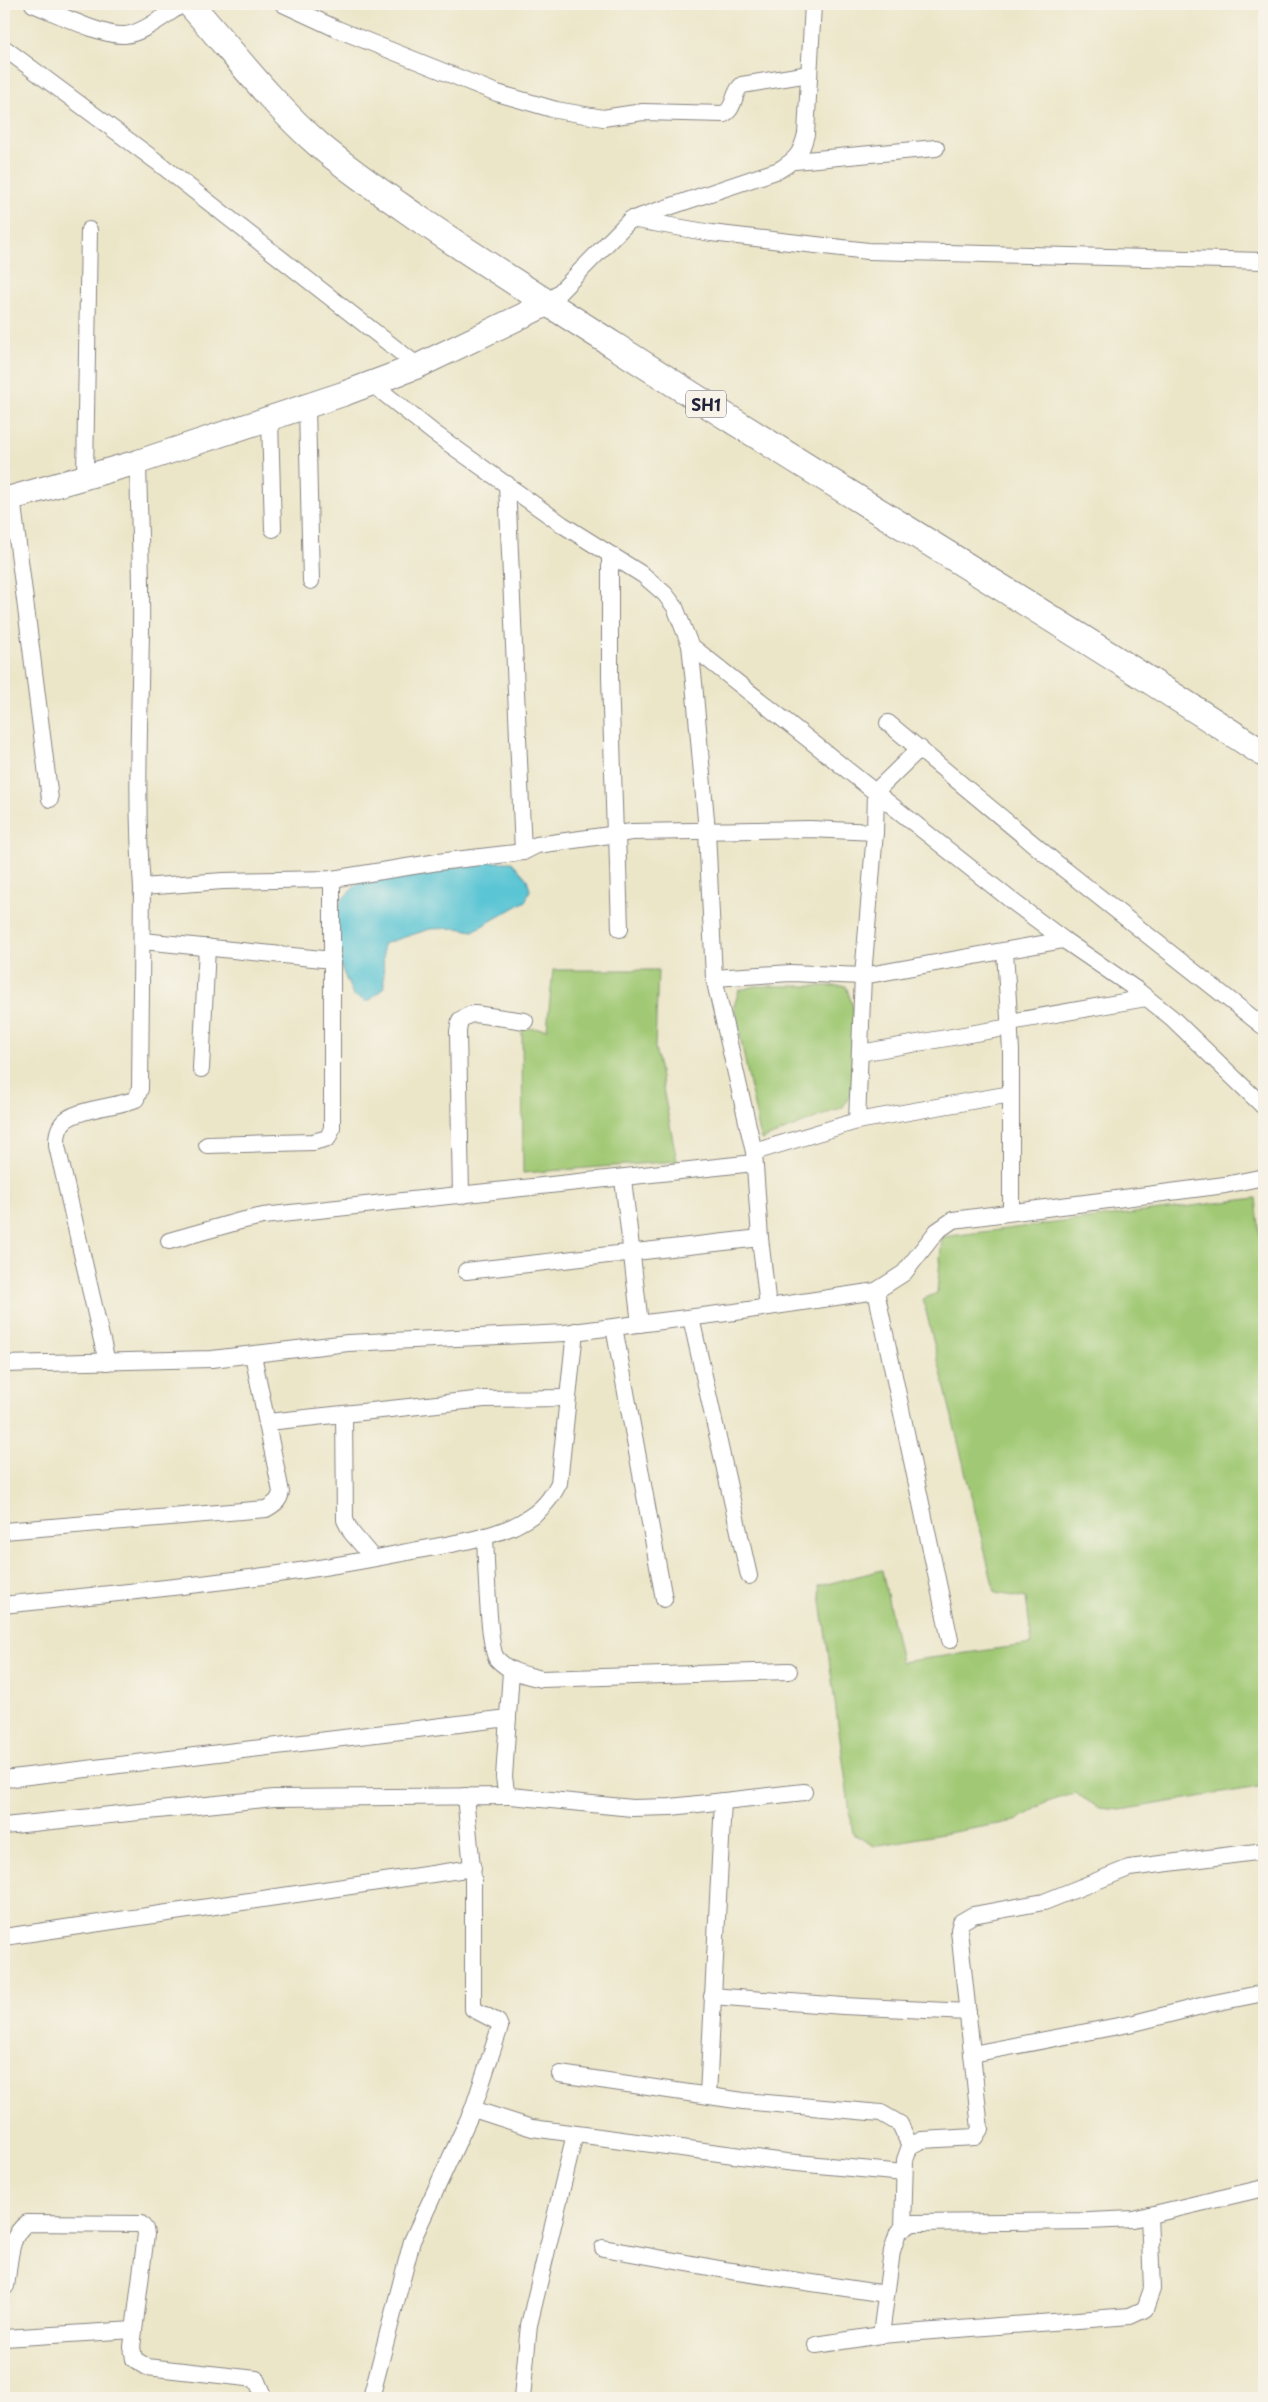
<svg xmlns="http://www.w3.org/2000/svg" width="1268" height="2402" font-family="'Playpen Sans',sans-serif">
  <rect width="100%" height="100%" fill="#f7f3e8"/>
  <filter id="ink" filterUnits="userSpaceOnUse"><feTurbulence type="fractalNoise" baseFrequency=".02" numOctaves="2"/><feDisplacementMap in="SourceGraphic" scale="10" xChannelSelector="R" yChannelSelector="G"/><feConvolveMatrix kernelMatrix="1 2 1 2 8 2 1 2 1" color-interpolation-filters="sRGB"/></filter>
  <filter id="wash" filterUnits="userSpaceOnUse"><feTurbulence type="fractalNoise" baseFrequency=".0096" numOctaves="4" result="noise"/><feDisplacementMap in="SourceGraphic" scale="20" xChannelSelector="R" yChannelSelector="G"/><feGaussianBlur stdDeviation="1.12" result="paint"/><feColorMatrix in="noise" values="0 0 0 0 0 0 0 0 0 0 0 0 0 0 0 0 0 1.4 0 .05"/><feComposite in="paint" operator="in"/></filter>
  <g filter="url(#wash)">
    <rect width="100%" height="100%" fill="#ece6c9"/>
    <!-- green -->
    <g fill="#a1c974" stroke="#627658">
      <polygon points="553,970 658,970 655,1047 677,1161 523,1173 522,1028 547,1029"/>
      <polygon points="756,986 846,986 853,1007 852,1091 843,1107 761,1140 734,1006 739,990"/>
      <polygon points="1256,1198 1264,1273 1264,1786 1121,1810 1099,1808 1075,1793 1045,1803 1016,1821 874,1846 853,1834 819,1586 882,1570 901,1662 1032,1644 1026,1598 995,1593 923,1299 937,1293 942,1237"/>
    </g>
    <!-- water -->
    <polygon fill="#5ac5d4" stroke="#3e7488" points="488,862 512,862 527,879 530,890 526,901 473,931 457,928 430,929 383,944 384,988 368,1002 353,995 341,967 336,915 341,900 359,882"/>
  </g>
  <g filter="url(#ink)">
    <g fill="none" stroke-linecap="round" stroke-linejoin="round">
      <!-- street casing -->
      <g stroke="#878482" stroke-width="18">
        <g id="street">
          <path d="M33,4C54,12 103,37 125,35C142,34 168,13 183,4"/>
          <path d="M283,4L337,29L497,93L556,110L603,118L643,112L724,114C736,108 732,93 742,85L809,74"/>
          <polyline points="4,48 156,161 418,366"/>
          <polyline points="795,161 936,148"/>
          <path d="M633,219L779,170C797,159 801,154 806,134L813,4"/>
          <polyline points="549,303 631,219 711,233 868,251 1264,261"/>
          <polyline points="371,383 434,433 563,525 643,575 665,594 675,607 690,645 694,683 707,831 714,978 754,1152 760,1238 768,1307"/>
          <polyline points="307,407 311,581"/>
          <polyline points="270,420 273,529"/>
          <path d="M138,462C139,518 142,574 141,629C140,716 135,801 142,887L223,881L332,879L438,862L523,852L537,845L632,832L810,829L875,832"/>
          <polyline points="85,475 89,230"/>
          <polyline points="507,484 523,852"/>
          <polyline points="12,497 50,799"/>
          <polyline points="610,555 610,677 615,835"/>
          <polyline points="690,645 1012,901 1064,940 1137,990 1172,1018 1264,1107"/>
          <polyline points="888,723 1055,862 1264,1027"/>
          <polyline points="617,834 620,929"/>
          <polyline points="143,941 332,960"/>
          <polyline points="1005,951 1011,1051 1011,1212"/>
          <polyline points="714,978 791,973 863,976 1064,940"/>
          <polyline points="1010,1022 1146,998"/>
          <polyline points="860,1053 1010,1027"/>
          <polyline points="201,1069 207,947"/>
          <polyline points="857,1121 863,976 875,832 876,791 920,748"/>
          <polyline points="207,1145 313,1142 328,1138 332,1128 332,879"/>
          <polyline points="754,1152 857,1121 1011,1094"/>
          <polyline points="623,1179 640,1324"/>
          <polyline points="461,1196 458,1031 460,1020 469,1015 475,1014 525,1021"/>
          <polyline points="169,1241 240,1221 263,1216 754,1163"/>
          <polyline points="466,1271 760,1238"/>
          <polyline points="876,1291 950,1640"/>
          <polyline points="691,1318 749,1576"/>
          <polyline points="614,1327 664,1599"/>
          <path d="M107,1362L57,1146C57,1138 57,1131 62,1124C71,1109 118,1107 136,1099L140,1089L142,887"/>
          <polyline points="4,1364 212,1359 348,1343 565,1333 735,1312 876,1291 904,1273 937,1231 953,1220 1225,1185 1264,1177"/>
          <polyline points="344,1414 345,1520 351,1532 373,1558"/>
          <polyline points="268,1422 484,1399 567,1398"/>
          <path d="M4,1531L266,1509C274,1504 279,1502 281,1492L253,1355"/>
          <path d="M485,1536C486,1556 488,1649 497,1659C509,1672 525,1675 542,1679L789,1671"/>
          <path d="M4,1605C135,1591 267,1580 397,1554C435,1546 478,1542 514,1526C536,1515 548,1505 559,1483L575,1331"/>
          <polyline points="511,1671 504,1777 506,1791 511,1796 632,1808 671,1807 804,1792"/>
          <polyline points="4,1779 508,1718"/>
          <polyline points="4,1826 274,1798 511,1796"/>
          <polyline points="4,1937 473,1868"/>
          <polyline points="712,1996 843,2006 968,2012"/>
          <polyline points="972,2054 1134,2023 1209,2004 1264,1993"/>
          <polyline points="560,2074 743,2101 881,2113 900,2124 910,2146"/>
          <polyline points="708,2095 723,1801"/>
          <polyline points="473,2109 532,2128 786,2162 904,2173"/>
          <polyline points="903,2228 905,2160 910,2146 922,2140 975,2137 980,2129 959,1930 961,1922 973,1915 1044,1902 1129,1868 1264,1851"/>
          <polyline points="603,2248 731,2271 886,2294"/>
          <path d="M4,2286H6C10,2264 8,2236 27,2223L141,2224L145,2229L146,2234L132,2347L134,2359L147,2367L256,2379L264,2398"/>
          <polyline points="881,2335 892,2251 898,2232 913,2223 1089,2221 1133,2219 1264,2188"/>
          <polyline points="4,2338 134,2330"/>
          <polyline points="816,2345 881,2335 1130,2316 1145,2309 1152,2289 1149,2215"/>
          <polyline points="371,2398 412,2241 473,2109 500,2027 498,2022 473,2009 473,1878 465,1796"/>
          <polyline points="522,2398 529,2325 575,2134"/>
        </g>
      </g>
      <!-- secondary casing -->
      <g stroke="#878482" stroke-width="26">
        <polyline id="secondary" points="4,500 138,462 343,394 418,366 549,303"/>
      </g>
      <!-- primary casing -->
      <g stroke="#878482" stroke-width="28">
        <path id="primary" d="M190,4C232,51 271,103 319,145C350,171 382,193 415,216C480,261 548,303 615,346C830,484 1050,614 1264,754"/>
      </g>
      <!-- street -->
      <use href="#street" stroke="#fff" stroke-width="16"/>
      <!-- secondary -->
      <use href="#secondary" stroke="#fff" stroke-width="24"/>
      <!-- primary -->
      <use href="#primary" stroke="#fff" stroke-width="26"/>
    </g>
  </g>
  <g text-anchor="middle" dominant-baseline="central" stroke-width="4.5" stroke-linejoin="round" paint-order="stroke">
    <!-- shield labels -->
    <rect fill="#f7f3e8" stroke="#62616f" stroke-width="1" x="686" y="390.5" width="40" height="27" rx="4"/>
    <g font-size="16" font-weight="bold" fill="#22223b">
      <text x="706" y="404">SH1</text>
    </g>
  </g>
  <!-- margin -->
  <rect width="1268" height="2402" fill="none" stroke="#f7f3e8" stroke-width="20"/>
</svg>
